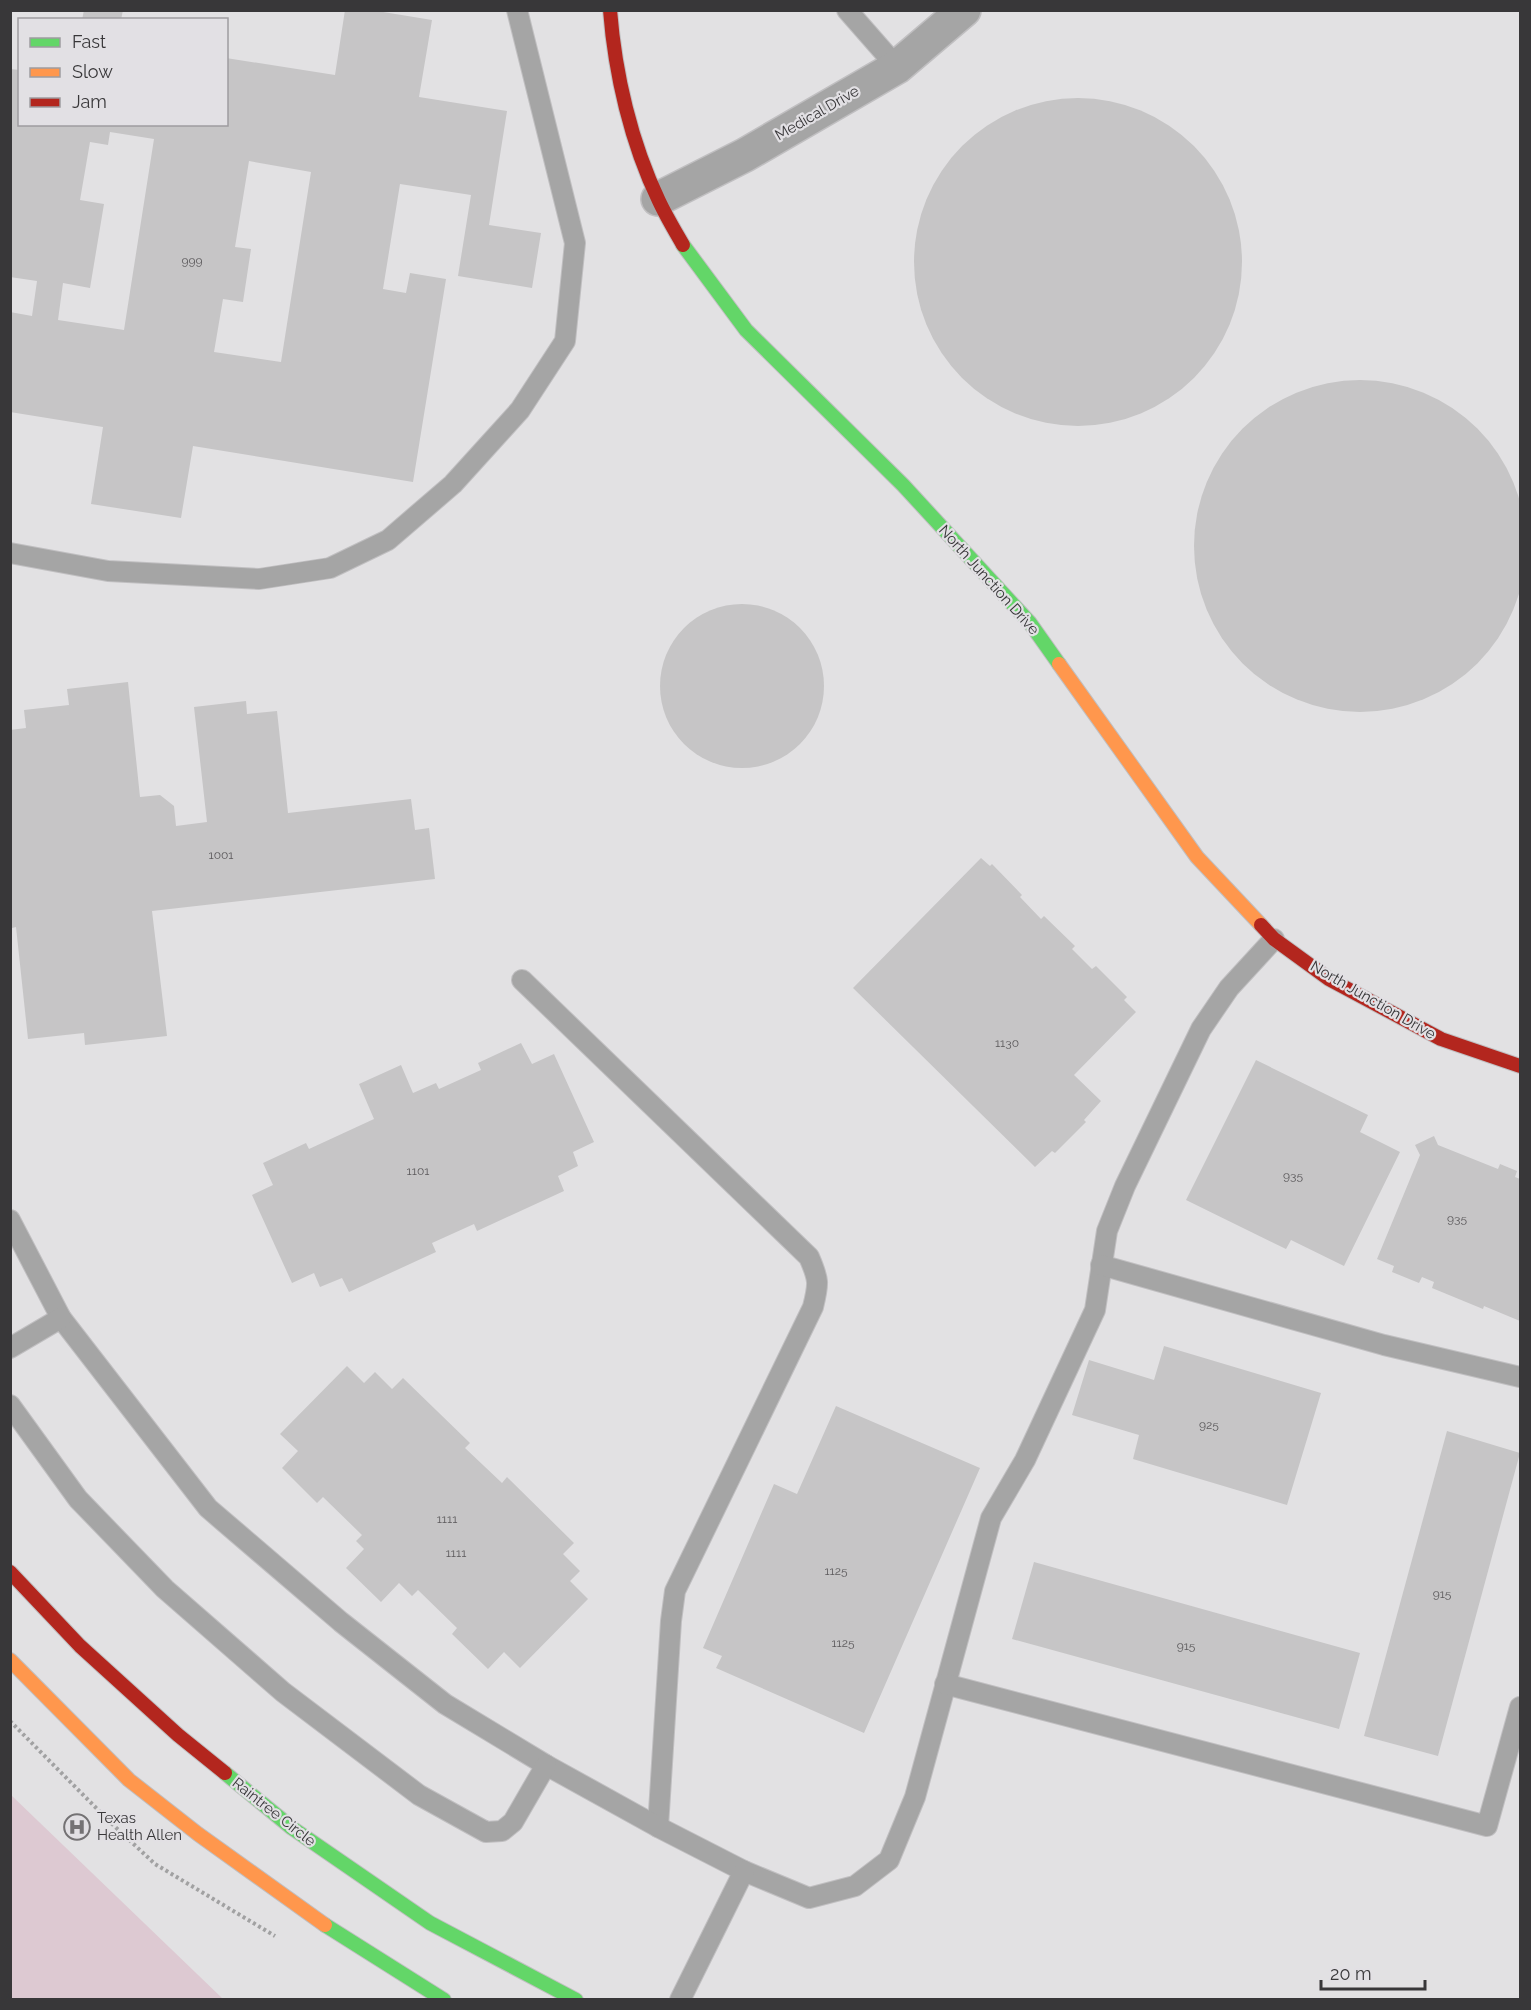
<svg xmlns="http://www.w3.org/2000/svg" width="1531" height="2010" font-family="Raleway,sans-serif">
  <rect width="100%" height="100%" fill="#e2e1e3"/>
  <!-- green -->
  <polygon fill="#ddc9d2" points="11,1795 223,1999 11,1999"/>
  <!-- building -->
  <g fill="#c6c5c6" fill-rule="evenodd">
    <polygon points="84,10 123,10 121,20 82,20"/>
    <path d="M345,10H371L432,20L419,97L507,111L489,225L541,233L532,288L458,276L471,195L400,184L383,289L406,293L410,273L446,279L413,482L193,446L181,518L91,504L103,427L10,412V312L32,316L37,281L10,277V69L20,70V124H226V58L335,75ZM110,132L154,139L124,330L58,320L63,283L90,288L104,204L80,200L90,142L108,145ZM249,161L311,172L281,362L214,352L223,299L243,302L251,249L235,247Z"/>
    <circle cx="1078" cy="262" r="164"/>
    <circle cx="1360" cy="546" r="166"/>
    <circle cx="742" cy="686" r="82"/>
    <polygon points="128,682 140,797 160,795 174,806 176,826 207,822 194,707 246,701 247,714 277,711 288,813 411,799 415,830 429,828 435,879 152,911 167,1036 85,1045 84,1033 28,1039 16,927 12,928 10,913 10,730 26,728 24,710 69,705 67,689"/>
    <polygon points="981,858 990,866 992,864 1022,895 1020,897 1041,919 1044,916 1075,946 1072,949 1092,969 1096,966 1127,997 1124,1000 1136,1012 1074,1075 1101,1101 1084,1120 1086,1122 1055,1153 1052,1151 1035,1167 853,988"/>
    <polygon points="521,1043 532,1064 554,1054 594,1142 573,1152 578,1166 558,1176 564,1191 477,1231 474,1224 432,1243 436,1252 349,1292 342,1278 320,1287 314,1273 292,1283 252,1195 273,1185 263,1163 306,1143 309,1149 374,1119 359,1084 401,1065 413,1093 436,1083 439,1089 481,1070 478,1063"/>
    <polygon points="1256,1060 1368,1115 1360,1132 1400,1152 1344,1266 1291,1240 1286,1249 1186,1200"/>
    <polygon points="1434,1136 1438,1145 1498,1169 1500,1164 1517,1171 1515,1177 1520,1179 1520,1321 1484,1306 1483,1309 1432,1288 1434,1282 1422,1277 1419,1283 1392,1272 1394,1266 1377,1259 1420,1155 1415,1145"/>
    <polygon points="1164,1346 1321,1393 1287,1505 1133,1459 1139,1435 1072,1415 1089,1360 1154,1380"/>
    <polygon points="347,1366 364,1383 375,1372 392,1389 403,1378 470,1443 465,1448 502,1483 507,1477 574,1543 563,1554 580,1571 570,1581 588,1599 520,1668 504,1652 488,1669 452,1634 457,1628 418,1590 412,1596 399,1583 381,1602 346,1568 364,1549 356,1541 362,1535 323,1497 317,1503 282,1468 298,1451 280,1434"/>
    <polygon points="836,1406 980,1468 864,1733 716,1668 722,1656 703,1648 774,1484 797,1494"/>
    <polygon points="1447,1431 1520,1453 1438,1756 1364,1736"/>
    <polygon points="1034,1562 1360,1653 1339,1729 1012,1639"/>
  </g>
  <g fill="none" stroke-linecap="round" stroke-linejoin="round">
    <!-- lane casing -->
    <g stroke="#c0bfc1" stroke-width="22">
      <g id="lane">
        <polyline points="847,10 897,67"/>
        <polyline points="10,553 108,571 259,579 330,568 388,540 453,484 520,410 565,341 575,243 517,10"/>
        <path d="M522,980L809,1257C819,1280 819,1283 813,1307L675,1591L671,1621L658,1827"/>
        <polyline points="10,1220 61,1318 208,1508 341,1622 445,1704 546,1765 658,1827 744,1871 809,1898 855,1886 889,1860 915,1797 991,1518 1025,1460 1095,1310 1107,1231 1125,1186 1201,1029 1229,988 1274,939"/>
        <polyline points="1101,1265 1384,1345 1520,1377"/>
        <polyline points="10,1348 61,1318"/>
        <polyline points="10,1405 78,1499 165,1589 283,1692 419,1795 486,1832 502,1831 513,1822 546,1765"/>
        <polyline points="945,1684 1487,1826 1520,1707"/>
        <polyline points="680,2000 744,1871"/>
      </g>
    </g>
    <!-- street casing -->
    <g stroke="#c0bfc1" stroke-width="36">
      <polyline id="street" points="658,199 745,155 897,67 964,10"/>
    </g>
    <!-- fast casing -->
    <g stroke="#c0bfc1" stroke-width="16">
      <g id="fast">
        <polyline points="683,245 746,330 903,485 1030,623 1059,664"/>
        <polyline points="225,1773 292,1828 430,1923 576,2000"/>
        <polyline points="325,1925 444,2000"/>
      </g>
    </g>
    <!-- slow casing -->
    <g stroke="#c0bfc1" stroke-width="16">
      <g id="slow">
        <polyline points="1059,664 1197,857 1261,925"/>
        <polyline points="10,1660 129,1780 198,1834 325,1925"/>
      </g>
    </g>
    <!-- jam casing -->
    <g stroke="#c0bfc1" stroke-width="16">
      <g id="jam">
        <path d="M610,10C615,74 631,143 659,201C666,216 675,231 683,245"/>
        <polyline points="1261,925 1274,939 1329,979 1441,1039 1520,1066"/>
        <polyline points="10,1572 80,1646 178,1735 225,1773"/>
      </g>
    </g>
    <!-- path -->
    <polyline stroke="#a1a1a2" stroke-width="4" stroke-dasharray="3 3" stroke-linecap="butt" points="10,1721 110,1822 155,1864 275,1936"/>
    <!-- lane -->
    <use href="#lane" stroke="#a5a5a5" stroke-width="20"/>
    <!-- street -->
    <use href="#street" stroke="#a5a5a5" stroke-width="33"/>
    <!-- fast -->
    <use href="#fast" stroke="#63d668" stroke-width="14"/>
    <!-- slow -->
    <use href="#slow" stroke="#ff974d" stroke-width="14"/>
    <!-- jam -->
    <use href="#jam" stroke="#b3261e" stroke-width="14"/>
  </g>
  <!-- icons -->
  <defs>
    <g id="hospital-ring" transform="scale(1.35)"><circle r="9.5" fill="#e2e0e4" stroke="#747274" stroke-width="1.5"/><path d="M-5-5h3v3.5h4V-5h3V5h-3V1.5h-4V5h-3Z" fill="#747274"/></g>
  </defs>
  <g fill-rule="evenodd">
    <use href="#hospital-ring" x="77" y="1827"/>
  </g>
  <g text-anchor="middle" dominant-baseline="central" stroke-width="4.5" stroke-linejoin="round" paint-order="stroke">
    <!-- number labels -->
    <g font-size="12" fill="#5c5a5c">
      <text x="192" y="261">999</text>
      <text x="221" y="855">1001</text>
      <text x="1007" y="1043">1130</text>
      <text x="418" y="1171">1101</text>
      <text x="1293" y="1176">935</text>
      <text x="1457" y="1219">935</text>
      <text x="1209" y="1425">925</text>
      <text x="447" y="1519">1111</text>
      <text x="456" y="1553">1111</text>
      <text x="836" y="1571">1125</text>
      <text x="1442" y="1594">915</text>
      <text x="843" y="1643">1125</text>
      <text x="1186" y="1646">915</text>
    </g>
    <!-- street labels -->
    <g font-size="15" fill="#383739" stroke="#e2e0e4">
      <text transform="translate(817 113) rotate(-30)">Medical Drive</text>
      <text transform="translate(989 580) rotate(48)">North Junction Drive</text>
      <text transform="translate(1373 1000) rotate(30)">North Junction Drive</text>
      <text transform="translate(274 1812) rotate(38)">Raintree Circle</text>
    </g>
    <!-- poi labels -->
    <g font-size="15" fill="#383739" stroke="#e2e0e4" text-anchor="start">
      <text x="97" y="1818">Texas<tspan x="97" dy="17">Health Allen</tspan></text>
    </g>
  </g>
  <!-- border -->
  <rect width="1531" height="2010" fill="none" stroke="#383739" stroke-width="24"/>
  <!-- legend -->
  <rect x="18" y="18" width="210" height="108" fill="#e2e0e4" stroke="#9e9ca0" stroke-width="1.5"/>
  <rect x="30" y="38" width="30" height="9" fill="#63d668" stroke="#9e9ca0" stroke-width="1.5"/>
  <text x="72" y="48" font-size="18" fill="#383739">Fast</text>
  <rect x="30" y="68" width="30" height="9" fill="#ff974d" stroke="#9e9ca0" stroke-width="1.5"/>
  <text x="72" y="78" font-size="18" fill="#383739">Slow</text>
  <rect x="30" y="98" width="30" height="9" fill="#b3261e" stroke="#9e9ca0" stroke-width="1.5"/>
  <text x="72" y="108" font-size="18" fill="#383739">Jam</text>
  <!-- scale -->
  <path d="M1321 1980v9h104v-9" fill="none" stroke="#383739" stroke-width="3"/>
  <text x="1330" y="1980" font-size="18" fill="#383739" stroke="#e2e0e4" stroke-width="4.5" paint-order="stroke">20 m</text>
</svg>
